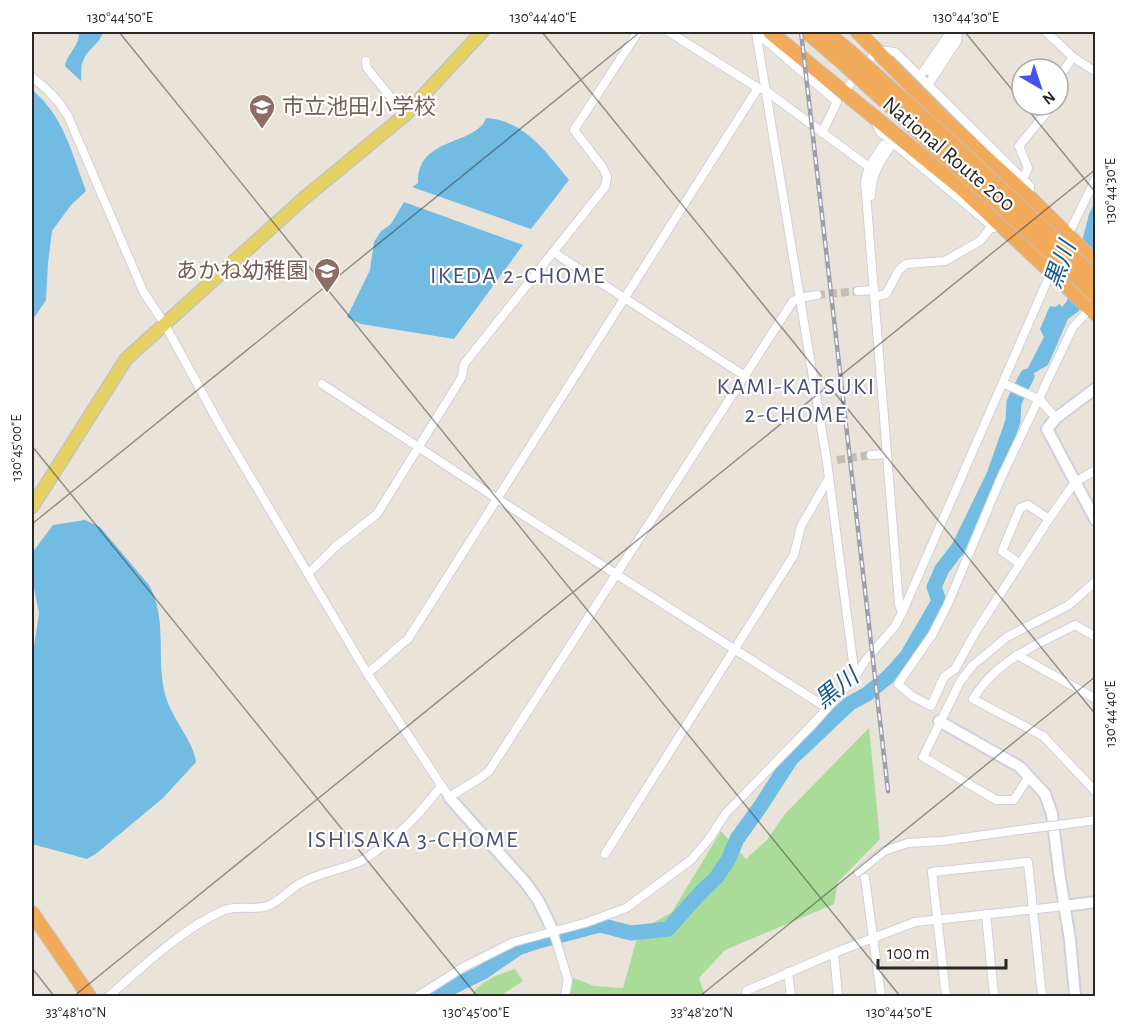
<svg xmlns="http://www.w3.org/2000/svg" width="1127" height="1028" font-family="'Alegreya Sans','Noto Sans JP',sans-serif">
  <rect width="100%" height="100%" fill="#e9e3d9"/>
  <!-- green -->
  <g fill="#aadc99">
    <polygon points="869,728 880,839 838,882 834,904 725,950 699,978 705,996 568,996 572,986 571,977 594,986 623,988 639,931 672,912 721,831 746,859 766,841 785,814"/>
    <path d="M515,969L523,981L500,996H471C481,980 497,975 515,969Z"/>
  </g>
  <!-- water -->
  <g fill="#72bce4">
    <path d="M73,32H103C100,44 87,49 83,61C80,67 82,75 81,81L65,66C67,54 80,45 79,33Z"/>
    <path d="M32,90C63,114 73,156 86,191L71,205L52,231L48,263L46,300L32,321Z"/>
    <path d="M486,118C524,120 547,153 569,180L531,229L412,187L418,183C417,136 476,146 486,118Z"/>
    <polygon points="404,202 523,245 454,339 361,324 347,317 370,270 374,242 381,231 391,224"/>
    <polygon points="1095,202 1095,268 1079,311 1068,319 1048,365 1029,376 1021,389 1018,387 1044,337 1040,329 1050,306 1055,307 1060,304 1062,307 1067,301 1089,214"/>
    <path d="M85,520L100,527L149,585C167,617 157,656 164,690C169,716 194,741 196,762L163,798L97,853L87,859L32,844V659L39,613L32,578V553L53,525Z"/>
  </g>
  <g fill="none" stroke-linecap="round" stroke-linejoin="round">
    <!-- river -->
    <polyline stroke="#72bce4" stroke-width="15" points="434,996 483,972 518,948 539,941 600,925 631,933 668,929 702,891 716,878 728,860 737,839 760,807 791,759 849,704 867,694 889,676 907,656 939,601 934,587 942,569 959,547 994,475 1013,421 1014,402 1027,376"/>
    <!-- street-tunnel -->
    <g stroke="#c2bdb5" stroke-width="8" stroke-dasharray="8 4" stroke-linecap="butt">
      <polyline points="917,93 928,75"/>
      <polyline points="817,295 858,291"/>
      <polyline points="837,460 871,455"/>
    </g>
    <!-- street casing -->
    <g stroke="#cfd0df" stroke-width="10">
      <g id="street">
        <polyline points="669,32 758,88 765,90 869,167"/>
        <polyline points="756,32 827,462 855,677"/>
        <polyline points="756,32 837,102 822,133"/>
        <polyline points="1046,32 1073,57 1096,72"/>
        <polyline points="366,61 367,68 405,115"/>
        <polyline points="930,72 957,32"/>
        <polyline points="920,76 949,34 953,32"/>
        <path d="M32,77C47,89 58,99 68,116L143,291L164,323L222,429L367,673L449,797L480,778L489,771L793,301L799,298L817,295"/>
        <polyline points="1058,79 1073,57"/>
        <polyline points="928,85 957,41 958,32"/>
        <polyline points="844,92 877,50 895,52 1030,186 1029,197"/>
        <polyline points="875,121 880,132 994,228"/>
        <polyline points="883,145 869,167 865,181 899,604 902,613"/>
        <polyline points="1023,179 1028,168 1019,146 1046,113 1049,105"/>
        <path d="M871,196C871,174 881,160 893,143"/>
        <polyline points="1067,237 1096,178"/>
        <polyline points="553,252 745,376"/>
        <polyline points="858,291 874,290"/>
        <polyline points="1096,296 1090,309 1073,327 1001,478 947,606 932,635 898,684 912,696 931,706 944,677 955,669 975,633 1049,519 1075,482 1096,470"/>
        <polyline points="874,297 886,294 899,270 906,264 945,261 980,241 992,226"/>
        <polyline points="1003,383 1040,400 1056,418"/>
        <polyline points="322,384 496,498 827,708"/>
        <polyline points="871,455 887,454"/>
        <polyline points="1020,564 1002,551 1020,508 1028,505 1049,519"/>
        <polyline points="309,573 335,547 377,514 462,377 464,364 605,187 607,177 603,168 574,130 638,32"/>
        <path d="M1096,637L1075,625C1035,646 997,659 973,699L1043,736L1096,792"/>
        <polyline points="1017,655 1096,699"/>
        <path d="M367,673C382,663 393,650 408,639L758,88"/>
        <polyline points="1029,776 1014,800 996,800 923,757 960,682 972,666 1007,637 1069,605 1096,581"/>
        <polyline points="1082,822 1096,820"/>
        <polyline points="605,854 794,555 801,526 829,478"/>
        <polyline points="858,872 884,851 908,843 942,841 1027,829"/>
        <polyline points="865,878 881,996"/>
        <polyline points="986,914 994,996"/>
        <polyline points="553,931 568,980 565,996"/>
        <polyline points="834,953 838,996"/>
        <polyline points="788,972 791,996"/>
        <path d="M109,996C144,966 179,931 222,911C237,904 252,911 267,906C280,902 289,889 301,883C320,872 342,870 361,861C368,858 374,852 380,848C406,829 422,811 441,786"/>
        <polyline points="418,996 462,968 514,942 585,923 626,908 691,860 709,839 726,813 812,725 855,677 865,661 895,626 902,613 1052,270"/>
        <polyline points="747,996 746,991 834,953 915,922 1064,906"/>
        <polyline points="946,996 932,872 1028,862 1042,996"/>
      </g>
    </g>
    <!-- secondary casing -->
    <g stroke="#cfd0df" stroke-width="14">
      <g id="secondary">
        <polyline points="1096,388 1056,418 1047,429 1096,521"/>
        <polyline points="939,721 1020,767 1045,794 1052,814 1059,872 1070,940 1075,996"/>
        <polyline points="449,797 525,882 538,900 553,931"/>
        <polyline points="1064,906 1096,902"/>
      </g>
    </g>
    <!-- primary casing -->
    <g stroke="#c3c3c3" stroke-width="15">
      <polyline id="primary" points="32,507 126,359 303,199 405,115 482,32"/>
    </g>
    <!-- highway casing -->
    <g stroke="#c3c3c3" stroke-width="16">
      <g id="highway">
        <polyline points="770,32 960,187 1096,314"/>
        <polyline points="807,32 843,63"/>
        <polyline points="826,32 849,51"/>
        <polyline points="858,32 950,125 1029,197 1096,263"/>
        <polyline points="32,913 89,996"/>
      </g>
    </g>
    <!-- street -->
    <use href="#street" stroke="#fff" stroke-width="8"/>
    <!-- secondary -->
    <use href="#secondary" stroke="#fff" stroke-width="10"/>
    <!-- primary -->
    <use href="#primary" stroke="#e5d262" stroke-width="12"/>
    <!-- highway -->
    <use href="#highway" stroke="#f2aa5b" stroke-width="14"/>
    <!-- rail casing -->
    <g stroke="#9d9eb0" stroke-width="4.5">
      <polyline id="rail" points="801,32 888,791"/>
    </g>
    <!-- rail -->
    <use href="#rail" stroke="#fff" stroke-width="2" stroke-dasharray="7" stroke-linecap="butt"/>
    <!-- street-bridge casing -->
    <g stroke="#cfd0df" stroke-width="10" stroke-linecap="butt">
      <polyline id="street-bridge" points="1027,829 1082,822"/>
    </g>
    <!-- highway-bridge casing -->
    <g stroke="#c3c3c3" stroke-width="16" stroke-linecap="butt">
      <g id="highway-bridge">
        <polyline points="849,51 955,146 1096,278"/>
        <polyline points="843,63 1017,221 1096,296"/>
      </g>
    </g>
    <!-- street-bridge -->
    <use href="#street-bridge" stroke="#fff" stroke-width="8"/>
    <!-- highway-bridge -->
    <use href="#highway-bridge" stroke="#f2aa5b" stroke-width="14"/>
  </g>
  <!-- ticks -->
  <path fill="none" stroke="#272727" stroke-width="1.5" stroke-opacity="0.45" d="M119,32L900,996M542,32L1096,715M965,32L1022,102M1024,105L1096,193M32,446L477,996M32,524L640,32M32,968L54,996M74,996L1096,169M700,996L1096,676"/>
  <!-- icons -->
  <defs>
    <g id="school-pin" transform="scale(1.35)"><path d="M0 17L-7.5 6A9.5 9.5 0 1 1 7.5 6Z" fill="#8d6e63" stroke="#fff"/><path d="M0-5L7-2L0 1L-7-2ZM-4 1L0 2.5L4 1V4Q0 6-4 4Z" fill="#fff"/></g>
  </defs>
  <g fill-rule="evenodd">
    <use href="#school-pin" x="262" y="107"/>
    <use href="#school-pin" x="327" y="271"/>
  </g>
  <g text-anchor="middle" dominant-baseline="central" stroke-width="4.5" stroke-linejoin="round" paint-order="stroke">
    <!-- education labels -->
    <g font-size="22" fill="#785e54" stroke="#fff" text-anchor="start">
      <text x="282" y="107">市立池田小学校</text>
      <text x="308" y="271" text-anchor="end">あかね幼稚園</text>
    </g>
    <!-- street labels -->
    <g font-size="22" fill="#272727" stroke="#fff">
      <text transform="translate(949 154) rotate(40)">National Route 200</text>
    </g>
    <!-- water labels -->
    <g font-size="24" font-style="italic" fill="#16598b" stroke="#fff">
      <text transform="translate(1061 265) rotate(-70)">黒川</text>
      <text transform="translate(837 689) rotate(-39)">黒川</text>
    </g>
    <!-- neighbourhood labels -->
    <g font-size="24" letter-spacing="1.5" fill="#4b4f74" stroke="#fff">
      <text x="518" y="276">IKEDA 2-CHOME</text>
      <text x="796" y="387">KAMI-KATSUKI<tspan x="796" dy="28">2-CHOME</tspan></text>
      <text x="413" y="840">ISHISAKA 3-CHOME</text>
    </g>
  </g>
  <!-- border -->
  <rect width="1127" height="1028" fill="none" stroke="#ffffff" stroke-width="66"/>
  <!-- north arrow -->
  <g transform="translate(1040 87) rotate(141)"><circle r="28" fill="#ffffff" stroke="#a9a9a9" stroke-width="1.5"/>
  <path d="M0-4.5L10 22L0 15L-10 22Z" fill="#4354ec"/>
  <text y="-9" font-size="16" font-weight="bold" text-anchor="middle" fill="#272727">N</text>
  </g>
  <!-- scale -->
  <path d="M878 959v9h128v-9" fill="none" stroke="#272727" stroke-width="3"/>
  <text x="887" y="959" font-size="18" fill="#272727" stroke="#ffffff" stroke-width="4.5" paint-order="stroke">100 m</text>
  <rect x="33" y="33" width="1061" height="962" fill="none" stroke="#272727" stroke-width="2"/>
  <g font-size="15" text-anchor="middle" fill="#272727">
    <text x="120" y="22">130°44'50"E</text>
    <text x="543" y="22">130°44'40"E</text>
    <text x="966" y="22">130°44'30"E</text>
    <text transform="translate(1110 191) rotate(-90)" y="5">130°44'30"E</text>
    <text transform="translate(16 448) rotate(-90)" y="5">130°45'00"E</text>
    <text transform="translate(1110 714) rotate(-90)" y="5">130°44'40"E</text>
    <text x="76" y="1017">33°48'10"N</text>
    <text x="476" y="1017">130°45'00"E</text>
    <text x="702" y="1017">33°48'20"N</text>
    <text x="899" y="1017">130°44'50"E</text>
  </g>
</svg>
